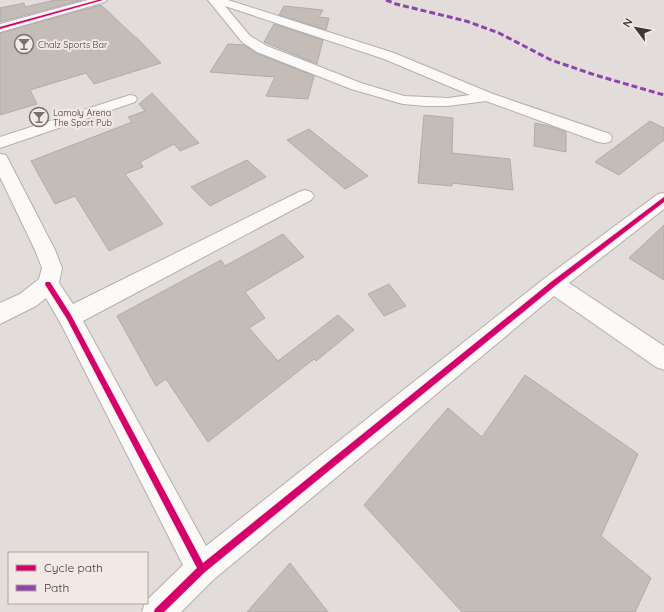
<svg xmlns="http://www.w3.org/2000/svg" width="664" height="612" font-family="Quicksand,sans-serif">
  <rect width="100%" height="100%" fill="#e2ddda"/>
  <!-- building -->
  <g fill="#c4bcb7" stroke="#afaca9">
    <polygon points="55,0 82,0 0,22 0,8 24,3 25,7"/>
    <polygon points="101,5 135,37 136,37 161,63 94,84 86,73 30,90 37,104 0,115 0,33"/>
    <polygon points="284,6 323,10 319,17 329,18 326,30 279,15"/>
    <polygon points="274,24 323,40 317,64 264,42"/>
    <polygon points="228,44 244,45 256,53 314,76 308,99 266,96 275,77 210,72"/>
    <polygon points="152,93 199,143 180,151 174,144 140,162 143,167 125,174 163,224 109,251 75,196 55,204 31,161 132,122 128,117 145,111 139,104"/>
    <polygon points="424,115 453,118 452,153 510,159 513,190 452,183 452,186 418,183"/>
    <polygon points="650,121 664,128 664,140 619,175 595,162"/>
    <polygon points="535,123 549,126 566,132 566,152 534,146"/>
    <polygon points="309,129 315,134 368,176 345,189 287,140"/>
    <polygon points="247,160 266,177 210,206 191,187"/>
    <polygon points="664,225 664,280 629,258"/>
    <polygon points="283,234 304,257 245,292 265,318 249,328 278,361 338,315 354,330 316,361 314,359 208,442 166,379 156,386 117,316 221,260 225,266"/>
    <polygon points="389,284 406,306 384,316 368,294"/>
    <polygon points="525,375 638,454 601,536 651,578 635,612 462,612 364,505 448,408 482,437"/>
    <polygon points="290,563 328,612 247,612"/>
  </g>
  <g fill="none" stroke-linecap="round" stroke-linejoin="round">
    <!-- minor casing -->
    <g stroke="#b3afad" stroke-width="2">
      <g id="minor">
        <polygon points="88,0 107,0 105,2 0,32 0,24"/>
        <path d="M208,0H228L394,53L493,94L610,134L612,138L610,142L604,143L598,142L486,101L448,106H425L403,104L351,89L257,52L242,42ZM225,6L384,59L470,95L448,98L404,96L361,83L267,46L250,36Z"/>
        <polygon points="130,95 135,96 137,99 135,102 0,148 0,137"/>
        <polygon points="0,154 6,155 8,159 55,250 62,268 59,283 73,304 299,192 305,190 311,192 314,196 311,200 83,321 206,546 545,278 658,194 664,193 664,209 569,283 664,346 664,370 656,367 554,296 213,580 181,612 142,612 145,603 147,603 147,600 183,565 61,324 46,298 36,306 0,324 0,303 20,294 39,279 42,268 35,250 0,177"/>
      </g>
    </g>
    <!-- minor -->
    <use href="#minor" fill="#fbfaf9" fill-rule="evenodd"/>
    <!-- quiet -->
    <polyline stroke="#8e44ad" stroke-width="3" stroke-dasharray="6 3" stroke-linecap="butt" points="386,0 396,4 466,21 499,33 551,60 595,75 664,95"/>
    <!-- cycleway casing -->
    <g stroke="#f3e9e4" stroke-width="2">
      <g id="cycleway">
        <polygon points="98,0 103,0 0,29 0,27"/>
        <polygon points="664,197 664,202 555,286 205,572 164,612 154,612 155,609 197,568 67,319 46,286 45,284 46,282 50,282 71,315 203,563 551,282"/>
      </g>
    </g>
    <!-- cycleway -->
    <use href="#cycleway" fill="#d6006c" fill-rule="evenodd"/>
  </g>
  <!-- icons -->
  <defs>
    <g id="bar-ring" transform="scale(1)"><circle r="9.5" fill="#f3e9e4" stroke="#76726f" stroke-width="1.5"/><path d="M-6-5H6L.8 .8V4.5H3.5V6h-7V4.5H-.8V.8Z" fill="#76726f"/></g>
  </defs>
  <g fill-rule="evenodd">
    <use href="#bar-ring" x="24" y="44"/>
    <use href="#bar-ring" x="39" y="117"/>
  </g>
  <g text-anchor="middle" dominant-baseline="central" stroke-width="4" stroke-linejoin="round" paint-order="stroke">
    <!-- far-poi labels -->
    <g font-size="9" fill="#3c3836" stroke="#f3e9e4" text-anchor="start">
      <text x="38" y="44">Chalz Sports Bar</text>
      <text x="53" y="112">Lamoly Arena<tspan x="53" dy="10">The Sport Pub</tspan></text>
    </g>
  </g>
  <!-- legend -->
  <rect x="8" y="552" width="140" height="52" fill="#f3e9e4" stroke="#aaa29e"/>
  <rect x="16" y="565" width="20" height="6" fill="#d6006c" stroke="#aaa29e"/>
  <text x="44" y="572" font-size="12" fill="#3c3836">Cycle path</text>
  <rect x="16" y="585" width="20" height="6" fill="#8e44ad" stroke="#aaa29e"/>
  <text x="44" y="592" font-size="12" fill="#3c3836">Path</text>
  <!-- north arrow -->
  <g transform="translate(636 28) rotate(302)" stroke="#f3e9e4" stroke-width="3" paint-order="stroke">
  <path d="M0-3L7 15L0 10L-7 15Z" fill="#3c3836"/>
  <text y="-6" font-size="11" font-weight="bold" text-anchor="middle" fill="#3c3836">N</text>
  </g>
</svg>
